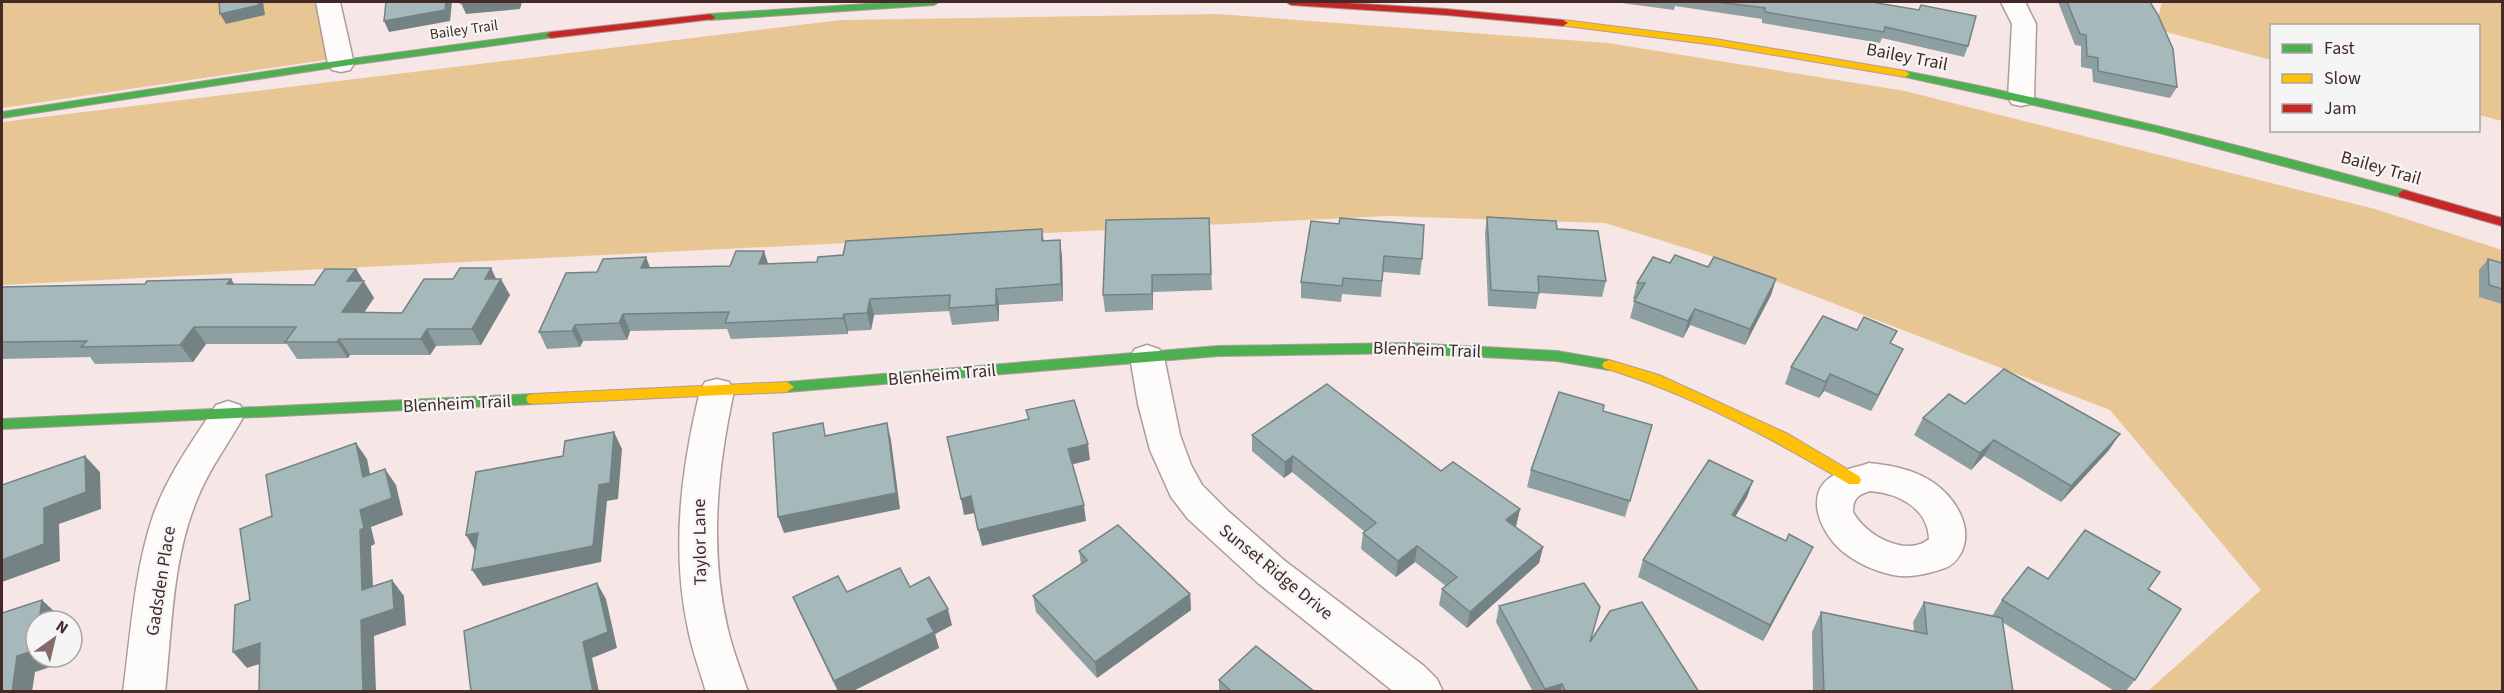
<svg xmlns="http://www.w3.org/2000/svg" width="2504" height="693" font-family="'Source Sans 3',sans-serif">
  <rect width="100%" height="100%" fill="#f6e6e5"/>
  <!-- green -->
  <g fill="#e7c694">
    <polygon points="2,2 331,2 338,58 2,108"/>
    <polygon points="2162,2 2502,2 2502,121 2479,115 2478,26 2272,26 2271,60 2155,29"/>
    <polygon points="1217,14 1608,43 1905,91 2375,209 2502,250 2502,691 2148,691 2261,590 2110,410 1708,255 1605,223 1387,216 2,285 2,122 841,20"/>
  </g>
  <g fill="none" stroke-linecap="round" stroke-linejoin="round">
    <!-- street casing -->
    <g stroke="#ae9b9b" stroke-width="3">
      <g id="street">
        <polygon points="316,2 340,2 354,64 350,70 341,72 332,70 328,64"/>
        <polygon points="2001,2 2025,2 2036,24 2034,98 2030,104 2021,106 2012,104 2008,98 2012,24"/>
        <polygon points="1147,345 1159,349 1164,357 1180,435 1191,465 1202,485 1228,511 1285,561 1424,666 1437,679 1443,692 1394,692 1258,583 1188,519 1171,497 1150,450 1138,404 1130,357 1135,349"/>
        <path d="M717,379L729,382L734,391C717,470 709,550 728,630C733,651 741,671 748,692H706C700,671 692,650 688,629C671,549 681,470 700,391L705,382Z"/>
        <path d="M228,401L240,405L245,414C229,443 208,470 196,502C172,561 172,629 165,692H123C131,633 134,572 153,516C167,476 193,440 216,405Z"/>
        <path d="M1869,463C1891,465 1916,470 1934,483C1955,498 1974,527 1961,553C1957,560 1953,565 1945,568C1930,573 1916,577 1900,576C1882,574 1860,565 1846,554C1822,537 1801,493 1834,475C1844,469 1858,467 1869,463ZM1870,491C1898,493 1928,508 1929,539C1906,558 1865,535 1853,512C1853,499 1857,495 1870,491Z"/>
      </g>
    </g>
    <!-- fast casing -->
    <g stroke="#ae9b9b" stroke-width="2">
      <g id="fast">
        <polygon points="897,2 939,2 934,5 710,20 705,17 710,14"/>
        <polygon points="551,32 556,35 555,37 350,65 2,118 2,112 350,59"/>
        <path d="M1905,71C2075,104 2242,145 2408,191L2410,194L2404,198L2156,132L1901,76V72Z"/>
        <polygon points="1407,343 1557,351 1609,360 1616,365 1609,370 1557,361 1407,353 1218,356 787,392 780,387 787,382 1218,346"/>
        <polygon points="533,394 538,395 540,399 538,403 533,404 2,429 2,419"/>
      </g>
    </g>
    <!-- slow casing -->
    <g stroke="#ae9b9b" stroke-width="2">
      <g id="slow">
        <polygon points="1563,20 1715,39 1905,71 1910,74 1905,77 1715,45 1559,25 1559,21"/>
        <path d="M1609,360L1659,375L1788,434L1859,476L1861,480L1859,484H1849C1771,438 1691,394 1604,368L1602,365L1604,362Z"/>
        <polygon points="787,382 794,387 787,392 533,404 528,403 526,399 528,395 533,394"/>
      </g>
    </g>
    <!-- jam casing -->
    <g stroke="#ae9b9b" stroke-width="2">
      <g id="jam">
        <polygon points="1286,2 1330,2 1446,9 1563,20 1568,23 1563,26 1446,15 1291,5"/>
        <polygon points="710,14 715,17 714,19 551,38 546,35 551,32"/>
        <polygon points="2404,190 2502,218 2502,226 2400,197 2398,194"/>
      </g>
    </g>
    <!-- street -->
    <use href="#street" fill="#fefbfb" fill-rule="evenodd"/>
    <!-- fast -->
    <use href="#fast" fill="#4caf50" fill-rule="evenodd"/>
    <!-- slow -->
    <use href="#slow" fill="#ffc107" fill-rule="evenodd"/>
    <!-- jam -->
    <use href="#jam" fill="#c62828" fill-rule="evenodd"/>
  </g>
  <!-- wall -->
  <g fill="#8e9fa1">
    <polygon points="1614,2 1878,2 1877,3 1968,46 1964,57 1882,38 1880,43 1762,23 1762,19 1675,6 1674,10"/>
    <polygon points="2058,2 2150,2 2177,87 2170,98 2093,82 2092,69 2081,67 2081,46 2075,45"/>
    <polygon points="1487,217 1557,229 1606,281 1602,297 1539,293 1536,309 1488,306 1485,233"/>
    <polygon points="1209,218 1212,290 1153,292 1153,310 1105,312 1103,295"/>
    <polygon points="1311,221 1422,259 1420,275 1383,272 1381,297 1342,294 1341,302 1301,298 1301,282"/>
    <polygon points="1042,229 1044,241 1062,256 1063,301 999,305 999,321 952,325 949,311 874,315 871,330 848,331 848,334 731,339 727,329 630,331 627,340 583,341 580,347 547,349 539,332 597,272 646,257 650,268 730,266 764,251 768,264 817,262 843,255"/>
    <polygon points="2488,259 2502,263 2502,304 2479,297 2479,270"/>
    <polygon points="1708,267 1776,279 1771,295 1745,345 1690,325 1683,338 1630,318 1635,299 1633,299 1637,283"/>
    <polygon points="491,268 496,279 510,295 481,345 436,346 430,355 350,355 348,358 297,359 287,344 206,344 193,362 95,364 90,357 2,359 2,287 145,284 314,285 356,269 374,298 364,312 402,313 453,279"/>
    <polygon points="1891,344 1903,349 1895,365 1871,411 1824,391 1819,398 1785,384 1791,367"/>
    <polygon points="1965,404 2109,450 2061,502 1984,456 1971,470 1914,435 1923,418"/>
    <polygon points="1603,411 1652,425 1625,517 1527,487 1531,470"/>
    <polygon points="1252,435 1441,471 1520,509 1516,526 1515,527 1543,547 1539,563 1467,628 1439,605 1442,589 1446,586 1415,562 1396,577 1361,549 1363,533 1365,532 1292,472 1284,478 1252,451"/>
    <polygon points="1747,497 1735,517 1805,563 1763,641 1638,577 1643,560"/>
    <polygon points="1079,551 1190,594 1191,610 1097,678 1036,612 1033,596 1081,564"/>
    <polygon points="2048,579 2148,589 2135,680 2125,692 2116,692 2002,622 2013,692 1813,692 1812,632 1821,612 1914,631 1913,622 1924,602 1992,616 2002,600"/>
    <polygon points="910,587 952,625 935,634 939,648 851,692 838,692 800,613 793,597"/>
    <polygon points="1499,606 1590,642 1699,692 1533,692 1496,622"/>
    <polygon points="1219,680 1315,692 1219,692"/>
  </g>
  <!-- shaded-wall -->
  <g fill="#748283">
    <polygon points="259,2 263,2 265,15 226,24 220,14"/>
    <polygon points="446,2 452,2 450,21 389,32 384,21"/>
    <polygon points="481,2 522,2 520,9 466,14 461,3"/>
    <polygon points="1060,240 1062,256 1063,301 1061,284"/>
    <polygon points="764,251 769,267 759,264"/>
    <polygon points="646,257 652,273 641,268"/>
    <polygon points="491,268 498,283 501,279 510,295 481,345 472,329 485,279"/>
    <polygon points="356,269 374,298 353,329 342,312 347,281"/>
    <polygon points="1152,275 1153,292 1153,310 1152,294"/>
    <polygon points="231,279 242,296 227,284"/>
    <polygon points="1776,279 1771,295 1745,345 1750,329"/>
    <polygon points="996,289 999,305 999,321 996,305"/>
    <polygon points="870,299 874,315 871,330 867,313"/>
    <polygon points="1695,309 1690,325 1683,338 1688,321"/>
    <polygon points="623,314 630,331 627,340 619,323"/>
    <polygon points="844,314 848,331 848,334 843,318"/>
    <polygon points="575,325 583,341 580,347 572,331"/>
    <polygon points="194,327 206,344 193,362 180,345"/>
    <polygon points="427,329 436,346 430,355 421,339"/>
    <polygon points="339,339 350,355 348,358 337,342"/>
    <polygon points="1903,349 1895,365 1871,411 1878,395"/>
    <polygon points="1830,374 1824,391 1819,398 1826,382"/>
    <polygon points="887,423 891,440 900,509 784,533 778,517"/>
    <polygon points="614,432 622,449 618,499 607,501 601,562 483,586 472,570 599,485"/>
    <polygon points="2120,434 2109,450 2061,502 2071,486"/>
    <polygon points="1994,440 1984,456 1971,470 1980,453"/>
    <polygon points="356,443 367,459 374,493 363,477"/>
    <polygon points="1088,444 1090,460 1070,465 1068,449"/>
    <polygon points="85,456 100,472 101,509 59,524 60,561 2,582 2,560"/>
    <polygon points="1293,456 1292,472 1284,478 1285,462"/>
    <polygon points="385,469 396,485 403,515 371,527 375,544 371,546 374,607 362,590 360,510"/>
    <polygon points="1753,481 1747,497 1726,532 1732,515"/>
    <polygon points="971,496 975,513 964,515 961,499"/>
    <polygon points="1084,505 1086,521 982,546 978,530"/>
    <polygon points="1520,509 1516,526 1503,537 1506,520"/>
    <polygon points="478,533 476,552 466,535"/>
    <polygon points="1417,546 1415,562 1396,577 1398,561"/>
    <polygon points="1543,547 1539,563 1467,628 1470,612"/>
    <polygon points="1813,547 1805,563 1763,641 1770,625"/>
    <polygon points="392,580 404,596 406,625 374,636 376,692 363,692 361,620"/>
    <polygon points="597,583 606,599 617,648 592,658 599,692 593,692 583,642"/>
    <polygon points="1190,594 1191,610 1097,678 1095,662"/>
    <polygon points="42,600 59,616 58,621 39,621"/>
    <polygon points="948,609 952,625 935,634 939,648 851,692 839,692 834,681 927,619"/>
    <polygon points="260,643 274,659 247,668 233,652"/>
    <polygon points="36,647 36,657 54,657 53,666 35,672 32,692 12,692 17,656"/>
    <polygon points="1562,684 1560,692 1544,692 1545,689"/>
  </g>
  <!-- building -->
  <g fill="#a5b9bb" stroke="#748283" stroke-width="1.5">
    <polygon points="219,2 259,2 259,5 220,14"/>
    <polygon points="386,2 446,2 445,10 384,21"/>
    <polygon points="462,2 481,2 461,3"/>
    <polygon points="1717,2 1878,2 1877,3 1919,10 1921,5 1976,16 1968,46 1885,27 1884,32 1765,12 1765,8"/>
    <polygon points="2067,2 2150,2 2158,15 2173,49 2177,87 2098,71 2098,58 2087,56 2086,35 2080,34"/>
    <polygon points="1487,217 1556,221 1557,229 1598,231 1606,281 1538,276 1539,293 1491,290"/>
    <polygon points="1209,218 1211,274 1152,275 1152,294 1103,295 1106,220"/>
    <polygon points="1340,218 1424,225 1422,259 1384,256 1382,281 1343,278 1342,286 1301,282 1311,221 1339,224"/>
    <polygon points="1042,229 1042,241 1060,240 1061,284 996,289 996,305 949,308 950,295 870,299 867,313 844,314 843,318 725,323 729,312 623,314 619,323 575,325 572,331 539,332 566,273 597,272 603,259 646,257 641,268 730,266 736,251 764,251 759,264 817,262 818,257 843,255 846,241"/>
    <polygon points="1675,255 1708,267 1714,257 1776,279 1750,329 1695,309 1688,321 1634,301 1645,283 1637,283 1653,257 1670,263"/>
    <polygon points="2488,259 2502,263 2502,289 2489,285"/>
    <polygon points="460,268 491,268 485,279 501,279 472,329 427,329 421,339 339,339 337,342 285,342 296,327 194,327 180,345 81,347 87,341 2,342 2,287 145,284 147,281 231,279 227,284 314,285 325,269 356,269 347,281 364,281 342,312 402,313 424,279 453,279"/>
    <polygon points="1823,316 1857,330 1864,317 1897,331 1890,343 1903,349 1878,395 1830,374 1826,382 1791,367"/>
    <polygon points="2004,369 2120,434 2071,486 1994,440 1980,453 1923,418 1949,394 1965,404"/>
    <polygon points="1327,384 1441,471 1453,462 1520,509 1506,520 1543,547 1470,612 1442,589 1457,577 1417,546 1398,561 1363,533 1376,523 1293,456 1285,462 1252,435"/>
    <polygon points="1559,392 1604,405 1603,411 1652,425 1630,501 1531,470"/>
    <polygon points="1074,400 1088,444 1068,449 1084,505 978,530 971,496 961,499 947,437 1029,419 1026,410"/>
    <polygon points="823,423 825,436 887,423 896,493 778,517 773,433"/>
    <polygon points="614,432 610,483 599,485 593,546 472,570 478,533 466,535 476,472 563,456 565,441"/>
    <polygon points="356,443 363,477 385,469 392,498 360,510 364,528 360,530 362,590 392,580 394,609 361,620 363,692 259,692 260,643 233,652 235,605 250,600 240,529 272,516 266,475"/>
    <polygon points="85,456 86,492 44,508 44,544 2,560 2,485"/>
    <polygon points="1709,460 1753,481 1732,515 1786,541 1789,534 1813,547 1770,625 1643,560"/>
    <polygon points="1118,525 1190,594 1095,662 1033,596 1087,560 1079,551"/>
    <polygon points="2085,530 2160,572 2148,589 2181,609 2135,680 2002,600 2028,567 2048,579"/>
    <polygon points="900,568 910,587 929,577 948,609 927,619 934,632 834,681 793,597 838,576 847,592"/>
    <polygon points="597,583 608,632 583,642 593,692 471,692 464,631"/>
    <polygon points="1584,583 1600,607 1590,642 1610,611 1642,602 1699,692 1566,692 1562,684 1545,689 1499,606"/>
    <polygon points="42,600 39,621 36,621 36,650 17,656 12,692 2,692 2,613"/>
    <polygon points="1924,602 2002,618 2013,692 1824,692 1821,612 1927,634"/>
    <polygon points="1256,646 1315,692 1228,692 1230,690 1219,680"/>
  </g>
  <g text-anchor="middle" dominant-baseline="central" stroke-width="4.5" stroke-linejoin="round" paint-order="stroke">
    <!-- far-street labels -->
    <g font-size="15" fill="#452929" stroke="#f5f5f5">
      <text transform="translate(464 30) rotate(-8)">Bailey Trail</text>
    </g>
    <!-- street labels -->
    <g font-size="18" fill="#452929" stroke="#f5f5f5">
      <text transform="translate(1907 57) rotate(11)">Bailey Trail</text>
      <text transform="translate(2381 168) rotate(16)">Bailey Trail</text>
      <text transform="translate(1427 350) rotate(2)">Blenheim Trail</text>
      <text transform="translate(942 375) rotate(-5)">Blenheim Trail</text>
      <text transform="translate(457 404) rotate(-3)">Blenheim Trail</text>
      <text transform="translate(700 542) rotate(-91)">Taylor Lane</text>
      <text transform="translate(1276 572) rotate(39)">Sunset Ridge Drive</text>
      <text transform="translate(161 581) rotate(-81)">Gadsden Place</text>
    </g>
  </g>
  <!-- border -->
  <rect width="2504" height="693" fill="none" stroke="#452929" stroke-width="6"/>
  <!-- legend -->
  <rect x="2270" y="24" width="210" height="108" fill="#f5f5f5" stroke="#afa3a3" stroke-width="1.5"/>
  <rect x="2282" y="44" width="30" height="9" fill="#4caf50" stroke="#afa3a3" stroke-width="1.5"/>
  <text x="2324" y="54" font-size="18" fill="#452929">Fast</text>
  <rect x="2282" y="74" width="30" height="9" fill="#ffc107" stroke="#afa3a3" stroke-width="1.5"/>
  <text x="2324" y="84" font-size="18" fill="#452929">Slow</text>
  <rect x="2282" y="104" width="30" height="9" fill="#c62828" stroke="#afa3a3" stroke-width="1.5"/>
  <text x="2324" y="114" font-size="18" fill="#452929">Jam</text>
  <!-- north arrow -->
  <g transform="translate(54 639) rotate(34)"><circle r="28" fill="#f5f5f5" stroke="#afa3a3" stroke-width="1.5"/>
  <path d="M0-4.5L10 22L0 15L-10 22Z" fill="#836b6b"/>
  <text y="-9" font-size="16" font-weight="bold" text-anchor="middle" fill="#452929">N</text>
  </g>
</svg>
